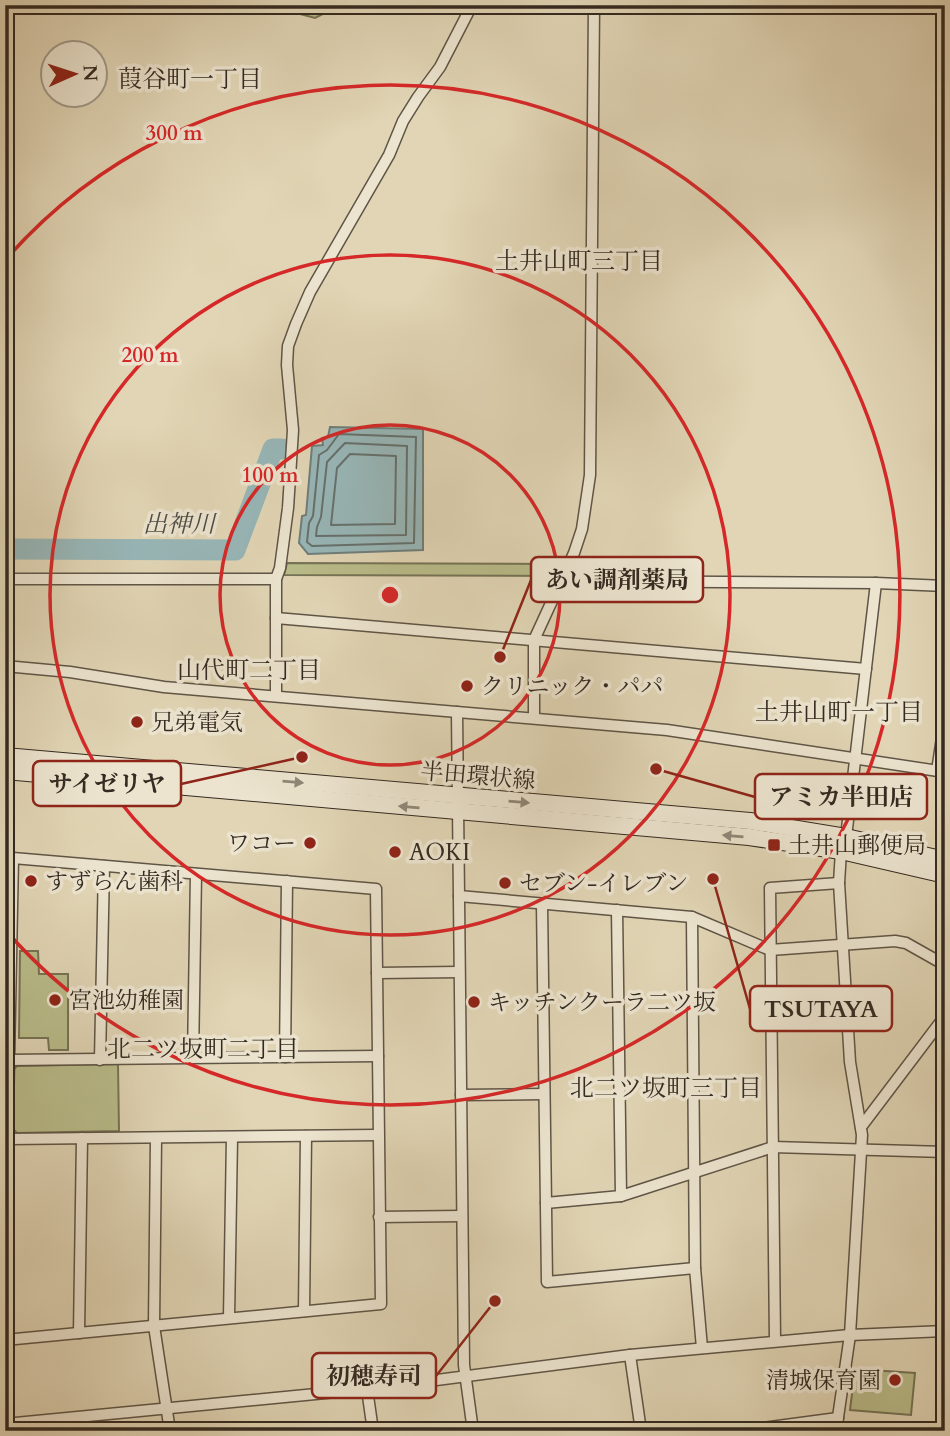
<svg xmlns="http://www.w3.org/2000/svg" width="950" height="1436" font-family="Cardo,'Noto Serif JP',serif">
  <rect width="100%" height="100%" fill="#e1d5b5"/>
  <filter id="stains"><feTurbulence type="fractalNoise" baseFrequency=".00286" numOctaves="4"/><feColorMatrix values="0 0 0 0 .2 0 0 0 0 .09 0 0 0 0 .02 0 0 0 .5 -.17"/></filter>
  <radialGradient id="worn" r=".72"><stop offset=".6" stop-color="#630" stop-opacity="0"/><stop offset="1" stop-color="#630" stop-opacity=".3"/></radialGradient>
  <!-- green -->
  <g fill="#b9bc8a" stroke="#767356" stroke-width="2">
    <polygon points="295,5 341,5 315,18 296,13"/>
    <polygon points="287,563 565,564 559,576 284,575"/>
    <polygon points="20,951 38,951 39,974 68,974 68,1050 49,1050 48,1038 19,1038"/>
    <polygon points="118,1064 119,1131 17,1133 14,1130 14,1069 17,1066"/>
    <polygon points="855,1369 915,1373 911,1415 850,1410"/>
  </g>
  <!-- water -->
  <polygon fill="#97b6b7" stroke="#6f7e7b" stroke-width="2" points="330,427 423,429 423,550 308,554 299,543 302,516 306,515 312,446 323,445 322,438 328,437"/>
  <g fill="none" stroke-linecap="round" stroke-linejoin="round">
    <!-- shore -->
    <g stroke="#66706c" stroke-width="2">
      <polygon points="339,434 416,437 414,543 312,546 307,542 309,523 313,516 319,455 327,450"/>
      <polygon points="345,443 407,446 406,535 316,536 317,527 321,517 327,462"/>
      <polygon points="350,454 396,456 395,524 331,525 337,468"/>
    </g>
    <!-- river -->
    <polyline stroke="#97b6b7" stroke-width="21" points="5,549 235,550 273,449 282,449"/>
    <!-- street casing -->
    <g stroke="#5f5546" stroke-width="13">
      <g id="street">
        <polyline points="5,579 276,579"/>
        <polyline points="562,581 876,583 945,586"/>
        <polyline points="276,618 866,669"/>
        <polyline points="5,666 70,672 164,687 667,730 945,772"/>
        <polyline points="276,696 276,579 280,568 288,508 293,430 287,365 288,346 296,324 310,292 389,155 403,121 418,97 440,67 472,5"/>
        <polyline points="457,712 464,1365 473,1431"/>
        <polyline points="534,718 534,640 574,553 582,529 590,475 594,5"/>
        <polyline points="937,771 945,718"/>
        <polyline points="846,837 876,583"/>
        <polyline points="459,896 692,917 770,950 895,941 906,943 945,965"/>
        <polyline points="542,904 547,1282 695,1268"/>
        <polyline points="617,910 621,1196"/>
        <polyline points="692,917 695,1268 702,1348"/>
        <polyline points="377,973 459,972"/>
        <polyline points="771,1001 846,995"/>
        <polyline points="285,1057 287,881"/>
        <polyline points="193,1058 196,874"/>
        <polyline points="9,1060 378,1056"/>
        <polyline points="100,1060 104,866"/>
        <polyline points="461,1095 544,1094"/>
        <polyline points="861,1127 945,1016"/>
        <polyline points="156,1138 154,1326 170,1431"/>
        <polyline points="8,1139 378,1135"/>
        <polyline points="546,1203 621,1196 773,1147 945,1152"/>
        <polyline points="379,1217 462,1216"/>
        <polyline points="5,1260 13,858 376,889 381,1304 5,1340"/>
        <polyline points="304,1311 306,1136"/>
        <polyline points="229,1318 232,1137"/>
        <polyline points="79,1333 82,1138"/>
        <polyline points="775,1341 770,888 839,883"/>
        <polyline points="630,1355 641,1431"/>
        <polyline points="367,1389 373,1431"/>
        <polyline points="5,1424 367,1389 630,1355 850,1335 945,1331"/>
        <polyline points="739,1431 838,1418"/>
        <polyline points="836,1431 850,1335 862,1135 850,1062 839,883 841,851"/>
        <polyline points="941,1431 945,1377"/>
      </g>
    </g>
    <!-- secondary casing -->
    <g stroke="#342a21" stroke-width="18">
      <g id="secondary">
        <polyline points="5,756 750,821 846,837 945,860"/>
        <polyline points="5,771 749,837 841,851 945,875"/>
      </g>
    </g>
    <!-- street -->
    <use href="#street" stroke="#ece4cf" stroke-width="10"/>
    <!-- secondary -->
    <use href="#secondary" stroke="#ece4cf" stroke-width="16"/>
  </g>
  <!-- one-way arrows -->
  <defs><path id="oneway-solid" d="M-6-.8H1V-3.2L6.5 0L1 3.2V.8H-6Z" transform="scale(1.75)"/></defs>
  <g fill="#908778">
    <use href="#oneway-solid" transform="translate(293 782) rotate(5)"/>
    <use href="#oneway-solid" transform="translate(519 802) rotate(5)"/>
    <use href="#oneway-solid" transform="translate(409 807) rotate(-175)"/>
    <use href="#oneway-solid" transform="translate(733 836) rotate(-175)"/>
  </g>
  <!-- distance rings -->
  <g fill="none" stroke="#d62828" stroke-width="3.5">
    <circle cx="390" cy="595" r="170"/>
    <circle cx="390" cy="595" r="340"/>
    <path d="M8 257A510 510 0 1 1 8 933"/>
  </g>
  <!-- markers -->
  <g fill="#8f2418" stroke="#ece4cf" stroke-width="2.5">
    <circle cx="467" cy="686" r="7"/>
    <circle cx="137" cy="722" r="7"/>
    <circle cx="310" cy="843" r="7"/>
    <rect x="767" y="838" width="14" height="14" rx="3.5"/>
    <circle cx="395" cy="852" r="7"/>
    <circle cx="31" cy="881" r="7"/>
    <circle cx="505" cy="883" r="7"/>
    <circle cx="55" cy="1000" r="7"/>
    <circle cx="474" cy="1002" r="7"/>
    <circle cx="895" cy="1380" r="7"/>
  </g>
  <g text-anchor="middle" dominant-baseline="central" stroke-width="7" stroke-linejoin="round" paint-order="stroke">
    <!-- poi labels -->
    <g font-size="23" fill="#342a21" stroke="#ece4cf" text-anchor="start">
      <text x="481" y="686">クリニック・パパ</text>
      <text x="151" y="722">兄弟電気</text>
      <text x="296" y="843" text-anchor="end">ワコー</text>
      <text x="788" y="845">土井山郵便局</text>
      <text x="409" y="852">AOKI</text>
      <text x="45" y="881">すずらん歯科</text>
      <text x="519" y="883">セブン-イレブン</text>
      <text x="69" y="1000">宮池幼稚園</text>
      <text x="488" y="1002">キッチンクーラ二ツ坂</text>
      <text x="881" y="1380" text-anchor="end">清城保育園</text>
    </g>
    <!-- street labels -->
    <g font-size="23" fill="#342a21" stroke="#ece4cf">
      <text transform="translate(478 776) rotate(5)">半田環状線</text>
    </g>
    <!-- neighbourhood labels -->
    <g font-size="24" fill="#342a21" stroke="#ece4cf">
      <text x="190" y="79">葭谷町一丁目</text>
      <text x="579" y="261">土井山町三丁目</text>
      <text x="249" y="670">山代町二丁目</text>
      <text x="839" y="712">土井山町一丁目</text>
      <text x="203" y="1049">北二ツ坂町二丁目</text>
      <text x="666" y="1088">北二ツ坂町三丁目</text>
    </g>
    <!-- water labels -->
    <g font-size="24" font-style="italic" fill="#4d4d46" stroke="#ece4cf">
      <text x="179" y="524">出神川</text>
    </g>
  </g>
  <circle cx="390" cy="595" r="10" fill="#d62828" stroke="#ece4cf" stroke-width="3.5"/>
  <g font-size="21" text-anchor="middle" font-weight="bold" fill="#d62828" stroke="#ece4cf" stroke-width="7" stroke-linejoin="round" paint-order="stroke">
    <text x="174" y="140">300 m</text>
    <text x="150" y="362">200 m</text>
    <text x="270" y="482">100 m</text>
  </g>
  <!-- callouts -->
  <path fill="none" stroke="#8f2418" stroke-width="2.5" d="M500 657L531 580M302 757L181 784M656 769L755 797M713 879L750 1009M495 1301L436 1376"/>
  <g fill="#8f2418" stroke="#ece4cf" stroke-width="2.5">
    <circle cx="500" cy="657" r="7"/>
    <circle cx="302" cy="757" r="7"/>
    <circle cx="656" cy="769" r="7"/>
    <circle cx="713" cy="879" r="7"/>
    <circle cx="495" cy="1301" r="7"/>
  </g>
  <g fill="#ece4cf" stroke="#8f2418" stroke-width="2.5">
    <rect x="531" y="557" width="172" height="45" rx="7"/>
    <rect x="33" y="761" width="148" height="45" rx="7"/>
    <rect x="755" y="774" width="172" height="45" rx="7"/>
    <rect x="750" y="986" width="142" height="45" rx="7"/>
    <rect x="312" y="1353" width="124" height="45" rx="7"/>
  </g>
  <g font-size="24" text-anchor="middle" font-weight="bold" fill="#342a21">
    <text x="617" y="588">あい調剤薬局</text>
    <text x="107" y="792">サイゼリヤ</text>
    <text x="841" y="805">アミカ半田店</text>
    <text x="821" y="1017">TSUTAYA</text>
    <text x="374" y="1384">初穂寿司</text>
  </g>
  <!-- margin -->
  <rect width="950" height="1436" fill="none" stroke="#e1d5b5" stroke-width="28"/>
  <rect x="7" y="7" width="936" height="1422" fill="none" stroke="#342a21" stroke-width="3.5"/>
  <rect x="14" y="14" width="922" height="1408" fill="none" stroke="#342a21" stroke-width="2"/>
  <!-- north arrow -->
  <g transform="translate(74 74) rotate(87)"><circle r="33" fill="#ece4cf" stroke="#a29a89" stroke-width="2"/>
  <path d="M0-5L12 26L0 18L-12 26Z" fill="#8f2418"/>
  <text y="-10" font-size="19" font-weight="bold" text-anchor="middle" fill="#342a21">N</text>
  </g>
  <rect width="100%" height="100%" filter="url(#stains)"/>
  <rect width="100%" height="100%" fill="url(#worn)"/>
</svg>
